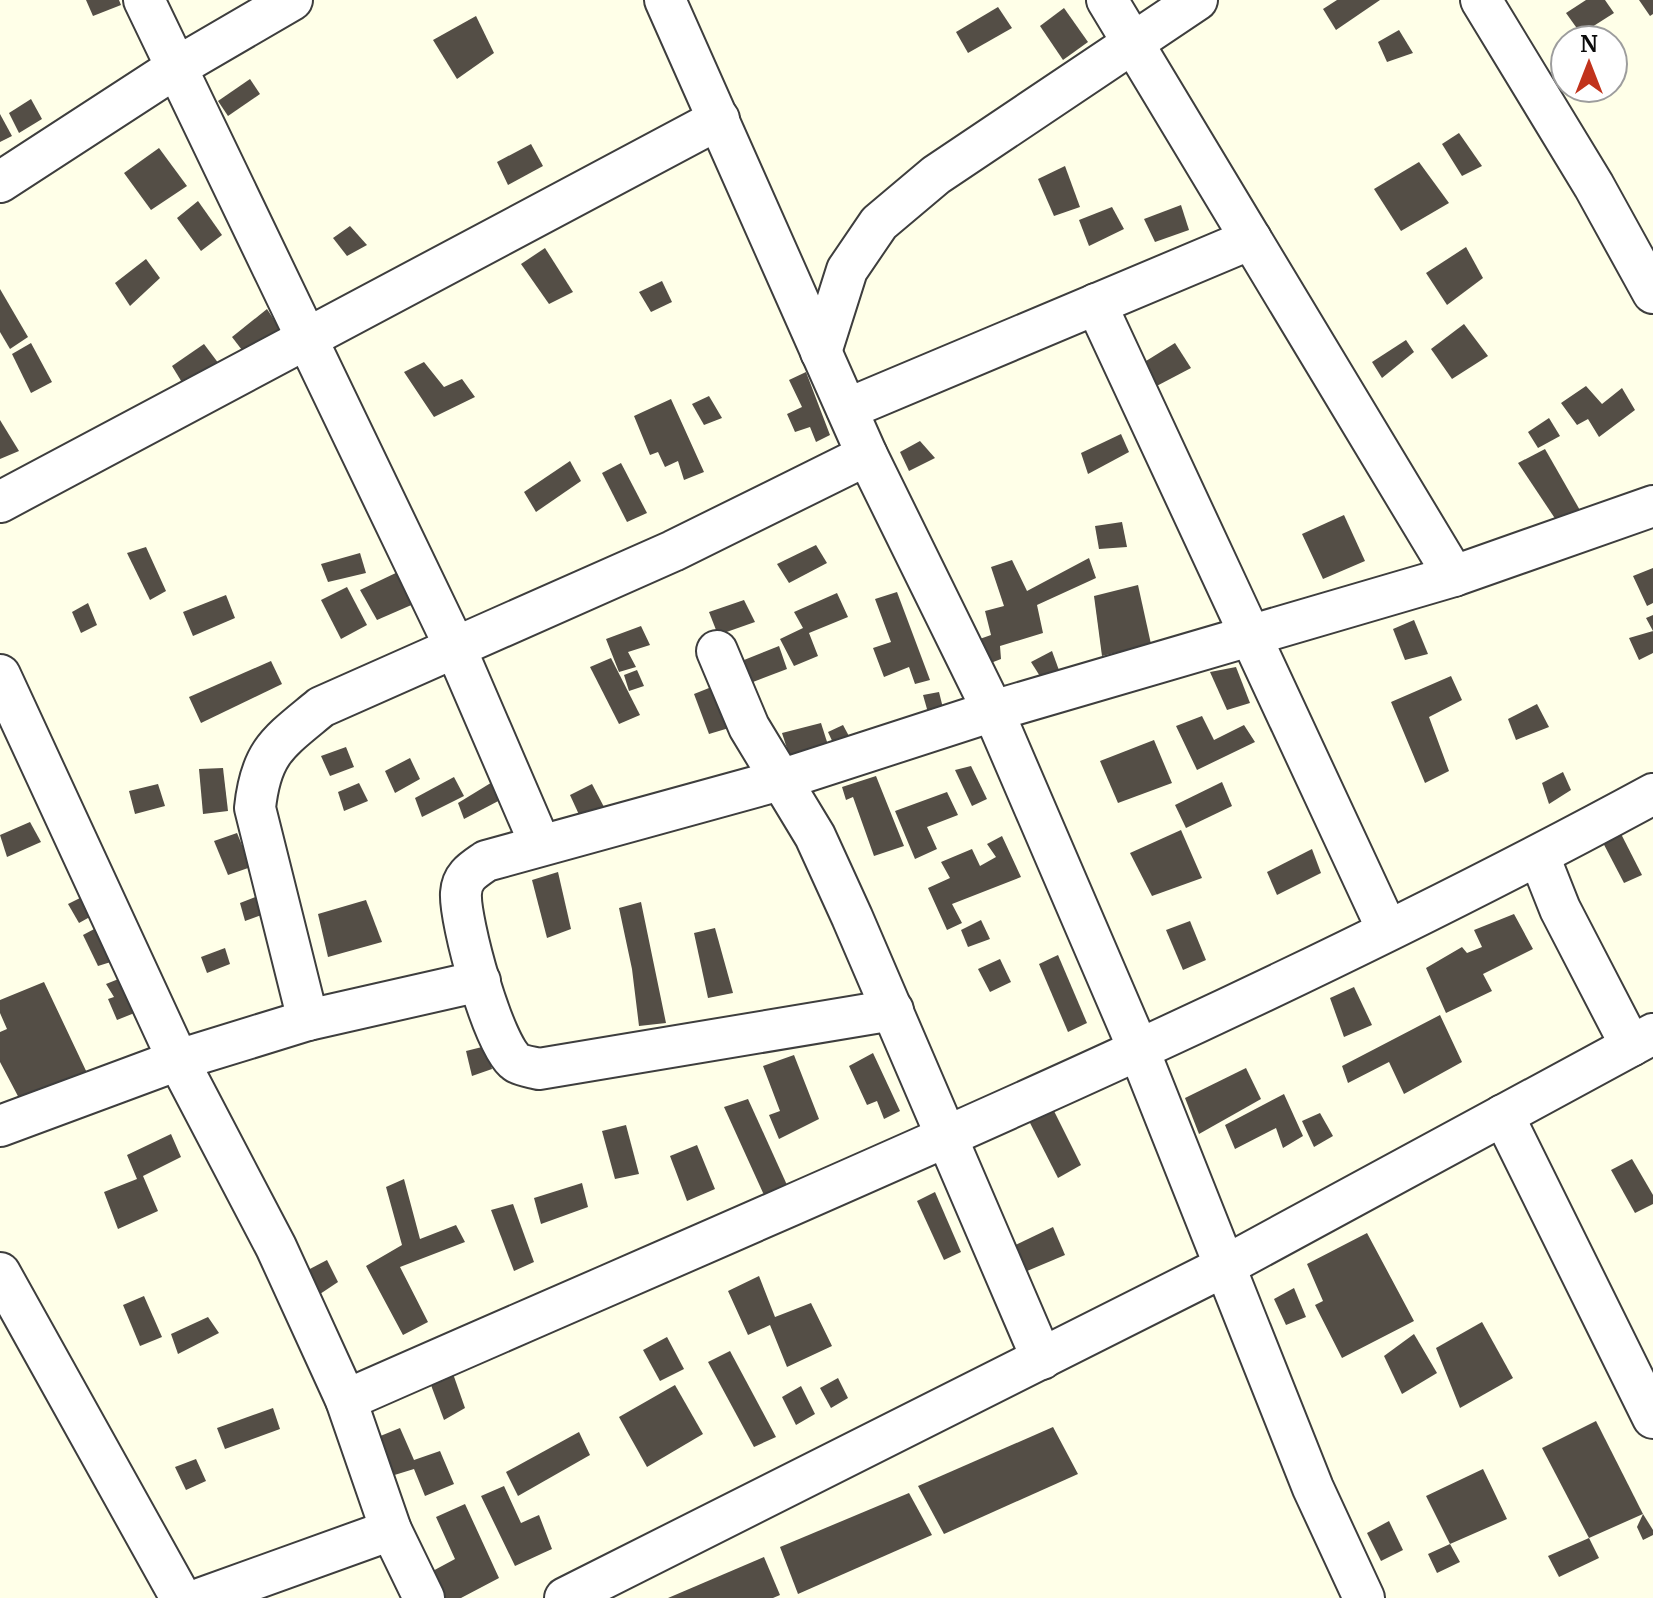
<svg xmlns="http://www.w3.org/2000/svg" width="1653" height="1598" font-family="Merriweather,serif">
  <rect width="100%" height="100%" fill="#ffffe8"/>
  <!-- building -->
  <g fill="#544e46">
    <polygon points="86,0 119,0 121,5 93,16"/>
    <polygon points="1337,0 1380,0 1336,30 1323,9"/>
    <polygon points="1586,0 1605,0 1614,13 1581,34 1566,13"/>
    <polygon points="1639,0 1653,0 1653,14 1650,16"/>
    <polygon points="998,7 1012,28 968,53 956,32"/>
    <polygon points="1064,8 1088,42 1063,60 1040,26"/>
    <polygon points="476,16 494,53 457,79 433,40"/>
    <polygon points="1399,30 1413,53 1387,62 1378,42"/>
    <polygon points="250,79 260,94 228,116 218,101"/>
    <polygon points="31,99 42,119 19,133 9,113"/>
    <polygon points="0,114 12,136 0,142"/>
    <polygon points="1459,133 1482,166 1462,176 1442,144"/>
    <polygon points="531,144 543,166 508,185 497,162"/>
    <polygon points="159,148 187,186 151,210 124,173"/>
    <polygon points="1419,162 1449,203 1401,231 1374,189"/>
    <polygon points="1065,166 1080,207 1054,216 1038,179"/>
    <polygon points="198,201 222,235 201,251 177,218"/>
    <polygon points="1181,205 1189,230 1155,242 1144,219"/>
    <polygon points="1112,207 1124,229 1089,246 1079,220"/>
    <polygon points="350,226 367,245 347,256 333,238"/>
    <polygon points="1466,247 1483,278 1447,305 1426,273"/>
    <polygon points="545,248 573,292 549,304 521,264"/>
    <polygon points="146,259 160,278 130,306 115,283"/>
    <polygon points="662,281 672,302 651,312 639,292"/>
    <polygon points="0,289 28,337 10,349 0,332"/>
    <polygon points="267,309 280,329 245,354 232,337"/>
    <polygon points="1464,324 1488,356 1452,379 1431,349"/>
    <polygon points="1406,340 1414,352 1382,378 1372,362"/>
    <polygon points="31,343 52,382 31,393 12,354"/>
    <polygon points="1175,343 1191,368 1151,389 1138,366"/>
    <polygon points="204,344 222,368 186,389 172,366"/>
    <polygon points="424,362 444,387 462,379 475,397 434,417 404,372"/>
    <polygon points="806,372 830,435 816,442 810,427 795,432 787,414 802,407 789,380"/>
    <polygon points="1586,386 1602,404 1622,388 1635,410 1599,437 1588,419 1577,425 1561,403"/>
    <polygon points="709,396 722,418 704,425 692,404"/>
    <polygon points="671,399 704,472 684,480 678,461 665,467 658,452 650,455 634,416"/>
    <polygon points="1549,418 1560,436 1538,448 1528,432"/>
    <polygon points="0,420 19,451 0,459"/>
    <polygon points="1121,434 1129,452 1088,474 1081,453"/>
    <polygon points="920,441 935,458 909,471 900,452"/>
    <polygon points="1545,449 1581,512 1558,523 1518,463"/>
    <polygon points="570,461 581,481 536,512 524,492"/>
    <polygon points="621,463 647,513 627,522 602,473"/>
    <polygon points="1344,515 1365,561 1323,579 1302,534"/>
    <polygon points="1122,522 1127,547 1099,549 1095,526"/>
    <polygon points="816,545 827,563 789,583 777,564"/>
    <polygon points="146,547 166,591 150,600 127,553"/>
    <polygon points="360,553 366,573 328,582 321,564"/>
    <polygon points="1089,558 1096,578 1037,605 1043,633 1000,646 1001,659 983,666 974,641 991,635 985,611 1004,606 991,567 1012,560 1027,591"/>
    <polygon points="1653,568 1653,603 1647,606 1633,576"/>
    <polygon points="400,571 416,603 377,620 360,590"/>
    <polygon points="1138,585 1151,644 1102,656 1094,596"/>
    <polygon points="347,587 367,625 341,639 321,600"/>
    <polygon points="897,592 930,680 915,684 909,667 884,677 873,648 891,642 875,599"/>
    <polygon points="837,593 848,617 809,633 818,656 794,666 780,639 803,628 794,612"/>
    <polygon points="226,595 235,618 193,636 183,612"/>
    <polygon points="744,600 755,622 718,635 709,612"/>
    <polygon points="88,603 97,625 81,633 72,612"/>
    <polygon points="1653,615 1653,653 1639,660 1629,638 1653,631 1646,618"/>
    <polygon points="1414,620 1428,654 1405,660 1393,629"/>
    <polygon points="641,626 650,645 628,652 636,667 619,672 606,639"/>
    <polygon points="779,646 787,669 753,682 744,660"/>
    <polygon points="1052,651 1060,673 1043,681 1031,662"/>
    <polygon points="611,658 640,715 619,724 590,667"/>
    <polygon points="271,661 282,684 201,723 189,697"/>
    <polygon points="1236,667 1250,703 1227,710 1210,672"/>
    <polygon points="637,670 644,686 629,691 624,675"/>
    <polygon points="1451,676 1462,700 1429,717 1449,771 1425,783 1391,702"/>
    <polygon points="714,686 729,728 709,734 694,694"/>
    <polygon points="939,692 944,712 929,716 923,695"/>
    <polygon points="1537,704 1549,727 1516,740 1508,719"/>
    <polygon points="1202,716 1214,740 1244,725 1255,742 1197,770 1176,726"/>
    <polygon points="821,723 828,745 790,758 782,733"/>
    <polygon points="843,725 850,738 834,745 828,732"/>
    <polygon points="1154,740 1172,783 1118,803 1100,761"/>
    <polygon points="346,747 354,767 330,776 321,756"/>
    <polygon points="410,758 420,779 395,793 385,771"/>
    <polygon points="971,766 987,799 972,806 955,770"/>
    <polygon points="223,768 228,811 203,814 199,769"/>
    <polygon points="1563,772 1571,790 1549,804 1542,783"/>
    <polygon points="876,776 904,846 874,856 853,797 846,800 842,787"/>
    <polygon points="454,777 464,796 422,817 415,798"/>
    <polygon points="494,781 504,798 464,819 458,803"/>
    <polygon points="1222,782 1232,806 1186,828 1175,805"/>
    <polygon points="359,783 368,801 344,811 338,792"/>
    <polygon points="158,784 165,806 135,814 129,791"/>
    <polygon points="592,784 604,807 581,819 570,795"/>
    <polygon points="947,792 958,815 927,827 937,849 915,859 895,811"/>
    <polygon points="30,822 41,842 7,857 0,835"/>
    <polygon points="1618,828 1642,875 1624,883 1600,837"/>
    <polygon points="1181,830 1202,878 1152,896 1130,853"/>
    <polygon points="237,833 251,867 228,875 214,841"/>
    <polygon points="1002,836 1021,877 952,904 962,923 947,930 928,888 950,878 941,862 972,849 980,866 996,857 987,844"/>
    <polygon points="1312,849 1321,873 1277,895 1267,872"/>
    <polygon points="558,872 571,929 547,938 532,880"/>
    <polygon points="86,895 97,913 79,923 68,904"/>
    <polygon points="258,896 264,914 245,921 240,903"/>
    <polygon points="366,900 382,942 328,957 318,914"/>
    <polygon points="641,902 666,1023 639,1026 632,969 619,908"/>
    <polygon points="1514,914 1533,949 1483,974 1492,991 1446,1013 1426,968 1462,947 1467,953 1482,947 1474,930"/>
    <polygon points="981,920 990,939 968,947 961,930"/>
    <polygon points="1190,921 1206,960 1183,970 1166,930"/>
    <polygon points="98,927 114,961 98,966 83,935"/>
    <polygon points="715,928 733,993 708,998 694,933"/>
    <polygon points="225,948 230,964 207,973 201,957"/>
    <polygon points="1058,955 1087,1023 1068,1032 1039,964"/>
    <polygon points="1000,959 1011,982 990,992 978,969"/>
    <polygon points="126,976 142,1010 117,1020 108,999 114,997 106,984"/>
    <polygon points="44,982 88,1075 20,1100 0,1062 0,1032 7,1029 0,1013 0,1000"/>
    <polygon points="1354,987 1372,1025 1344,1037 1330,998"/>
    <polygon points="1440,1015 1462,1062 1404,1094 1389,1062 1348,1083 1342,1066"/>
    <polygon points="486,1046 492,1069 472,1076 466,1051"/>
    <polygon points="873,1053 900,1111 884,1119 877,1101 867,1105 849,1066"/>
    <polygon points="794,1055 819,1119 779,1139 769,1115 780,1111 763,1066"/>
    <polygon points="1246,1068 1261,1099 1199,1134 1185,1098"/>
    <polygon points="1284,1094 1303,1136 1283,1148 1276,1128 1235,1149 1225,1125"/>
    <polygon points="748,1099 787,1185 764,1195 724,1107"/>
    <polygon points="1051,1105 1081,1165 1058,1178 1028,1119"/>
    <polygon points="1320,1113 1333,1136 1314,1147 1302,1121"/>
    <polygon points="626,1125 639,1174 615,1179 602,1131"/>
    <polygon points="171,1134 181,1157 143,1176 158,1211 118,1229 104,1192 137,1179 127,1155"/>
    <polygon points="697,1145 715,1189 687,1201 670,1156"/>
    <polygon points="1632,1159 1653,1195 1653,1204 1635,1213 1611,1170"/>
    <polygon points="404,1179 420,1239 456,1225 465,1242 400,1267 428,1322 403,1335 366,1266 402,1245 386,1187"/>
    <polygon points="582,1183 588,1207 541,1224 534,1198"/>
    <polygon points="935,1192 961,1252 944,1260 917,1201"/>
    <polygon points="513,1204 534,1262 514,1271 491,1210"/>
    <polygon points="1053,1227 1065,1255 1020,1274 1009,1248"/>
    <polygon points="1367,1233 1414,1321 1342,1358 1315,1305 1323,1301 1307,1264"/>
    <polygon points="327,1260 338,1282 320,1294 306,1271"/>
    <polygon points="759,1276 775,1317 811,1303 832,1346 787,1367 770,1325 748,1335 728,1291"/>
    <polygon points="1294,1288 1306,1317 1286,1325 1274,1299"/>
    <polygon points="144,1296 162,1337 140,1346 123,1305"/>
    <polygon points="208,1317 219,1333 178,1354 171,1334"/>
    <polygon points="1482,1322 1513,1378 1460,1408 1436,1348"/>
    <polygon points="1414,1334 1437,1373 1402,1394 1384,1356"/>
    <polygon points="667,1337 684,1369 660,1381 643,1350"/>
    <polygon points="730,1351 776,1437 754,1447 708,1362"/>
    <polygon points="451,1368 465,1408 444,1420 428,1377"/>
    <polygon points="838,1378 848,1398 831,1408 820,1388"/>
    <polygon points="675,1385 703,1434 647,1467 619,1417"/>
    <polygon points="801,1386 815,1414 796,1425 782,1397"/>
    <polygon points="273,1408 280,1429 225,1449 217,1428"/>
    <polygon points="1596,1421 1643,1514 1589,1538 1542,1448"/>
    <polygon points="1053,1427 1078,1474 944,1534 918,1486"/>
    <polygon points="400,1428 414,1460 440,1451 454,1484 425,1496 414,1469 388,1477 373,1439"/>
    <polygon points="579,1432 590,1455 518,1496 506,1472"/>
    <polygon points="196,1459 206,1481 186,1490 175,1467"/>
    <polygon points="1483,1469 1507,1519 1450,1544 1460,1562 1437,1573 1428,1554 1450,1544 1426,1496"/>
    <polygon points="504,1486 521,1523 539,1515 552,1549 515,1566 481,1496"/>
    <polygon points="909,1493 932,1535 798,1594 780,1547"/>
    <polygon points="465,1504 499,1578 461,1598 440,1598 429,1573 455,1559 436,1517"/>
    <polygon points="1643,1514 1653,1530 1653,1535 1643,1540 1637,1527"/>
    <polygon points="1389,1521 1403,1550 1381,1561 1367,1533"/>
    <polygon points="1589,1538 1599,1558 1559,1577 1548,1556"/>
    <polygon points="764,1557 780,1595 773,1598 668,1598"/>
  </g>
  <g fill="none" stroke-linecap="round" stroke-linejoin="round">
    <!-- minor casing -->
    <g stroke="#3e3e3e" stroke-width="44">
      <g id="minor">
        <polyline points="144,0 455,647 540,844"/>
        <polyline points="665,0 867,455 993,711 1138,1048 1313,1488 1364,1598"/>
        <polyline points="1107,0 1454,576"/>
        <polyline points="1481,0 1594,186 1653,293"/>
        <polyline points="0,182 177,67 292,0"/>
        <polyline points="1096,304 1387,929"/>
        <polyline points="821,352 847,270 879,223 936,175 1197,0"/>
        <polyline points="847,409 1251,239"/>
        <polyline points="0,502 719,119"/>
        <polyline points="717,651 749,727 815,836 852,917 1042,1359"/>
        <polyline points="0,675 178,1060 276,1247 346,1400 391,1530 424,1598"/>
        <polyline points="1539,856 1560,909 1631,1046"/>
        <path d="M893,1010L539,1069C532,1067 521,1066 516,1062C494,1048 459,920 461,893C462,876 473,870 486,861L780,780L993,711L1454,576L1653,506"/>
        <path d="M308,1020L255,808C261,751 279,742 321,707L673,551L867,455"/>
        <polyline points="1503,1115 1653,1418"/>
        <polyline points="0,1126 178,1060 308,1020 480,981"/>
        <polyline points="0,1273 181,1598"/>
        <path d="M346,1400C785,1206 1231,1023 1653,794"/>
        <polyline points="202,1598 391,1530"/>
        <polyline points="565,1598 1225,1266 1653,1034"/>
      </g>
    </g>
    <!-- minor -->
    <use href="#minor" stroke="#fff" stroke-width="40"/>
  </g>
  <!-- north arrow -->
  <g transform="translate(1589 64)"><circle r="38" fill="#ffffff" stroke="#9d9d9d" stroke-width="2"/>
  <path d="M0-6L14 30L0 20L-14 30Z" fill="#c1331c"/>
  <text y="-12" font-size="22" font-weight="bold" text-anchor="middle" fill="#0b0b0b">N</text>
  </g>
</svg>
